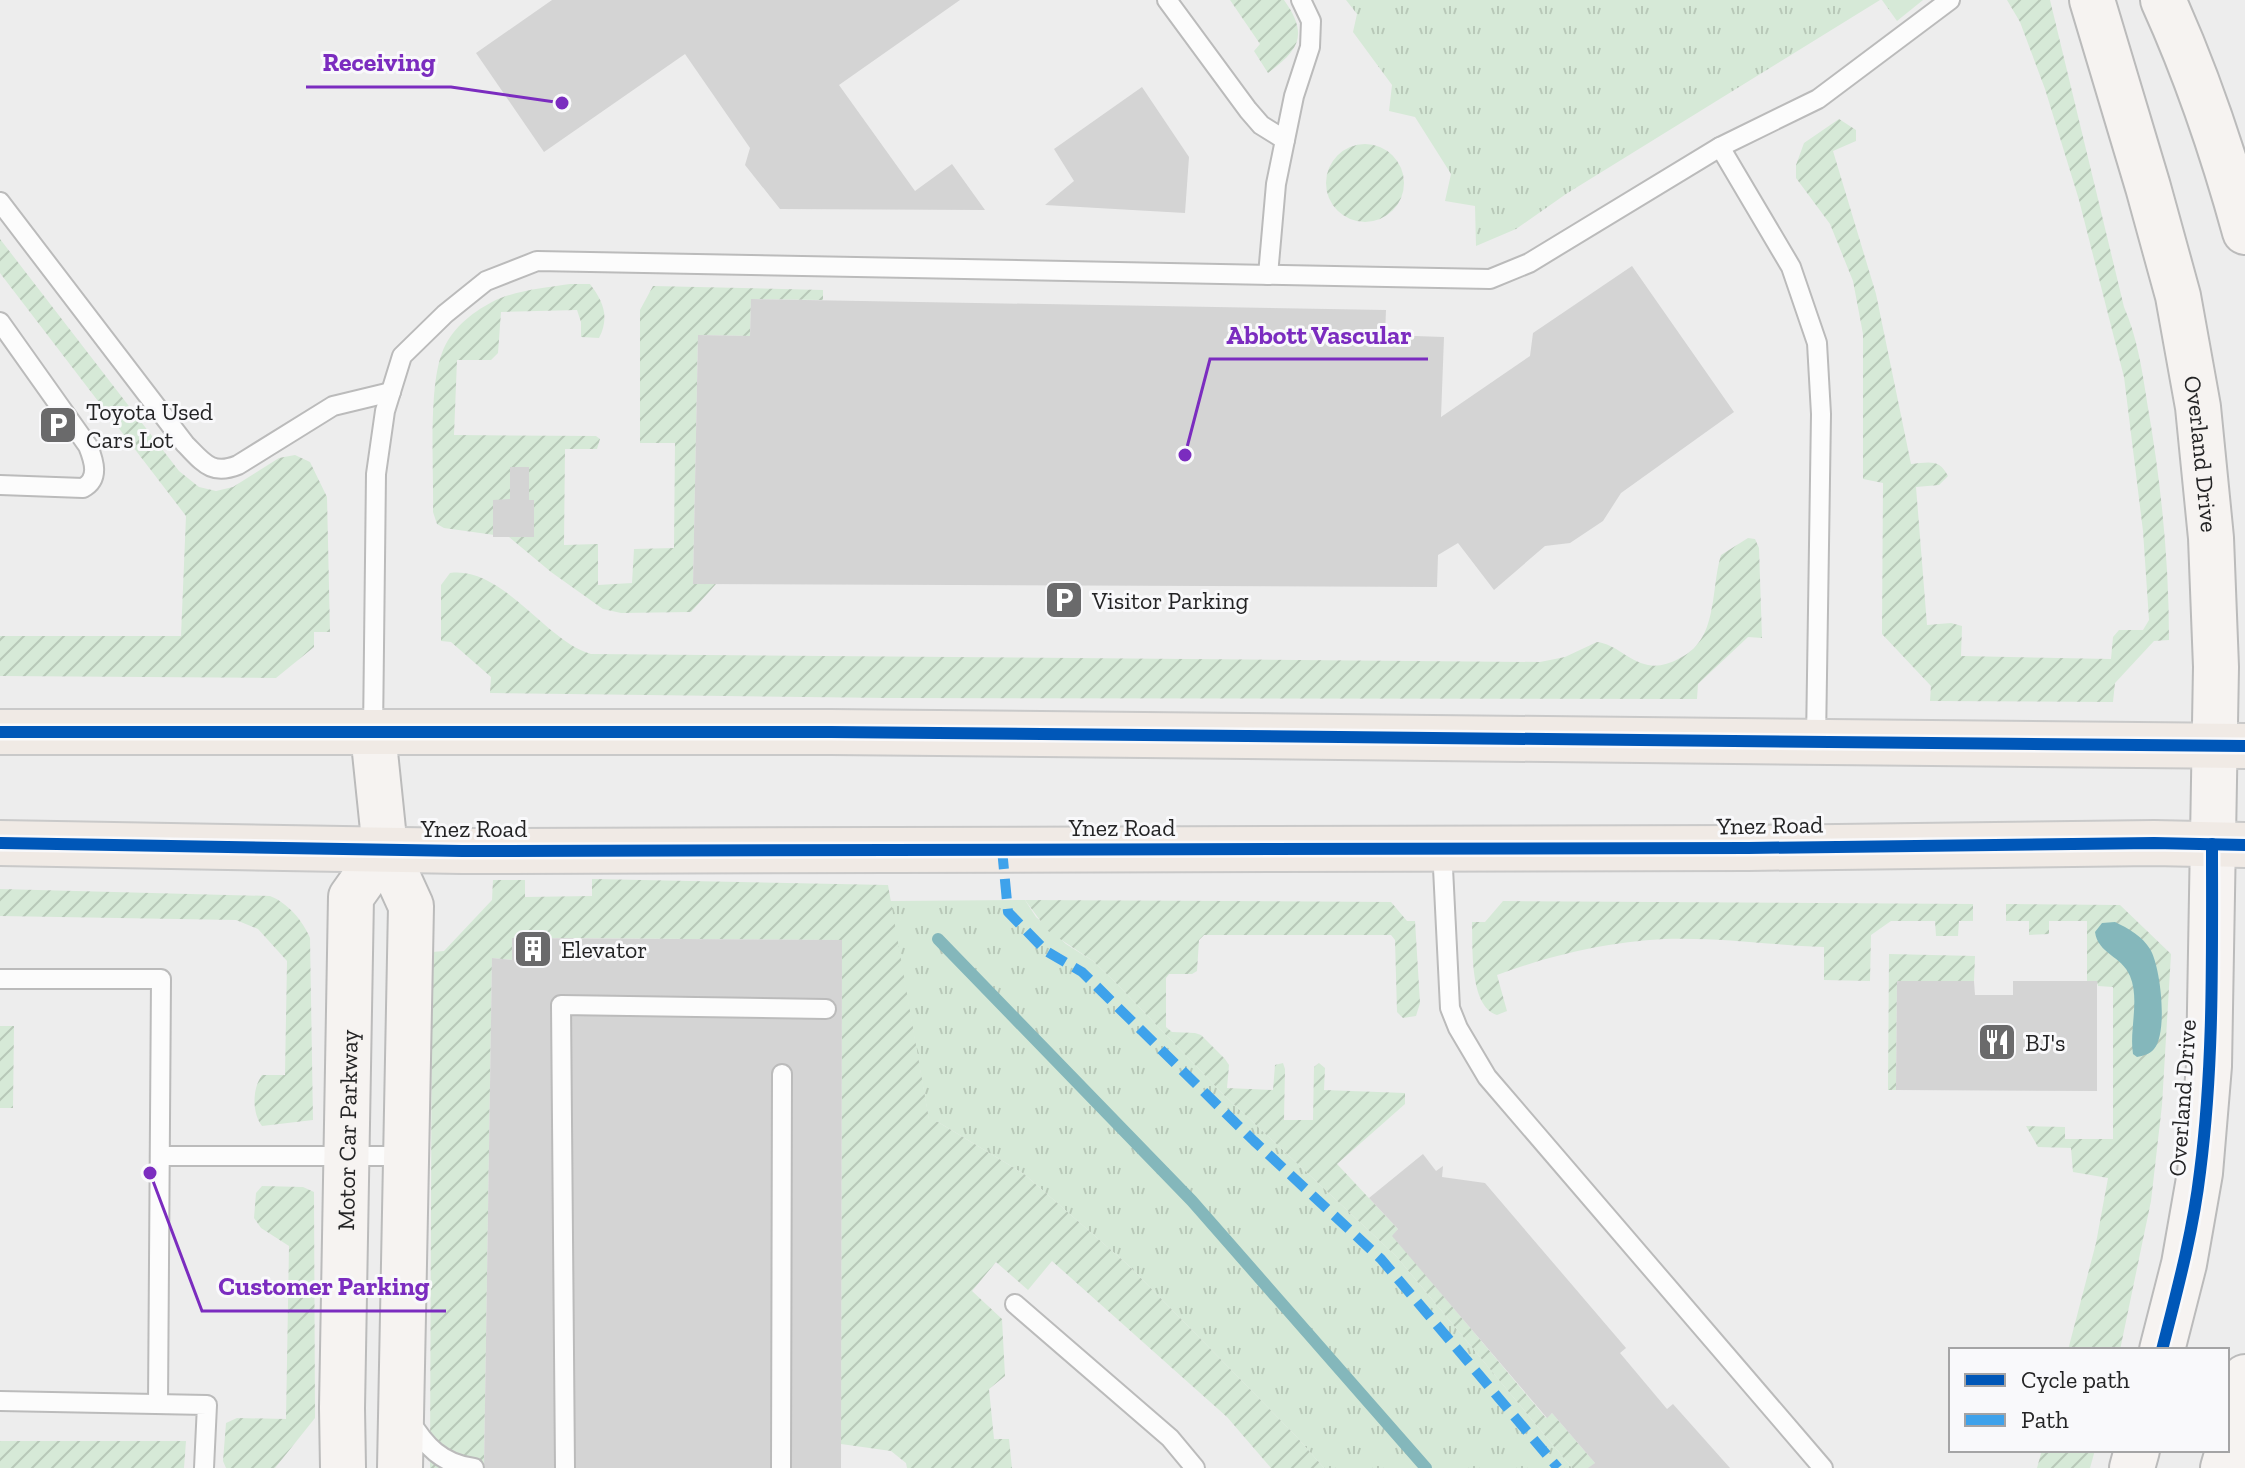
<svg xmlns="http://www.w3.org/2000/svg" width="2245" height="1468" font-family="'Zilla Slab',serif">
  <defs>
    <pattern id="grass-tufts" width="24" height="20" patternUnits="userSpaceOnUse" patternTransform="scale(2)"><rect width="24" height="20" fill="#d6e9d7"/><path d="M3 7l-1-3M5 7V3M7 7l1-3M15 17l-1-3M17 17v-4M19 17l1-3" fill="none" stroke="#b8c8b8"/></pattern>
    <pattern id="garden-furrows" width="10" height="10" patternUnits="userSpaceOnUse" patternTransform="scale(2)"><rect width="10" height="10" fill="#d6e9d7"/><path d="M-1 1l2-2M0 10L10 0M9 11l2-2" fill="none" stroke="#b8c8b8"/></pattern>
  </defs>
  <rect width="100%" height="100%" fill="#ededed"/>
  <!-- grass -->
  <g fill="url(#grass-tufts)">
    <polygon points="1346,0 1880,0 1566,194 1516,229 1476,246 1475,206 1445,201 1451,174 1415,117 1389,111 1392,85 1353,32 1357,14"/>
    <polygon points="1882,0 1923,0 1897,21"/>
    <polygon points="1025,900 1036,917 1066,944 1093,961 1115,982 1224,1095 1396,1256 1572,1468 1324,1468 1295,1435 1127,1264 1024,1174 938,1122 929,1120 890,901"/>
  </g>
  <!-- garden -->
  <g fill="url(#garden-furrows)">
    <path d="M1230,0H1284C1309,35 1299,50 1268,73L1254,51L1260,44Z"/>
    <path d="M2007,0H2050L2124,307C2137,337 2142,369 2147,402C2161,481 2169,560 2169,640L2154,641L2115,683L2113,702L1930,701L1931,686L1882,634L1883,483L1863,479V334L1853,281L1830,224L1796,178V165L1804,143L1839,119L1856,130V141L1833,151L1876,294L1911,464C1928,463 1939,458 1948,476L1939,485L1916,487L1927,625L1951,623L1962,626L1961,656L2111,659L2113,637L2119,630H2143L2149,620L2143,531L2124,377L2079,200L2045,89L2020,22Z"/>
    <circle cx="1365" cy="183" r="39"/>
    <polygon points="0,239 179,471 199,487 216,491 233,487 279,458 295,455 310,462 327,497 330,632 314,632 314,647 276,678 0,676 0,636 181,636 186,516 0,273"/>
    <path d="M570,284H590C603,301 610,317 599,338L581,337V322L577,310L501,312L498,353L491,360H457L454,435L596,436L600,439L597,449H565L564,545L598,544V585L632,583L634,549L674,548L675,443H640V310L653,286L823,290V300L751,299L750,336L698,335L693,584H716L691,612L621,613L603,609L551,572L509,537L444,528L437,524L433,512C434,472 428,389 442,353C450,330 471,313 492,302C515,290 545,288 570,284Z"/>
    <path d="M1748,538L1755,539L1759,548L1762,638L1748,637L1698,684L1697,699L888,698L490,693L491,677L451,642L441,641V585L450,573C503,566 546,642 591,654L1540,662L1565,657L1597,642C1616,644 1628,661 1648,665C1658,667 1669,664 1678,659C1719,641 1710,591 1721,555Z"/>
    <polygon points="592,879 888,885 929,1119 938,1122 1024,1174 1127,1264 1295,1435 1324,1468 1271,1468 1227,1417 1052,1261 1028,1290 996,1262 972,1291 1002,1319 1005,1376 989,1389 994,1439 1009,1439 1012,1468 907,1468 906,1463 891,1451 841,1444 842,940 554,938 513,938 512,960 492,958 484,1468 430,1468 432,952 444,951 492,900 493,880 525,880 525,897 592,896"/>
    <path d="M0,889L270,896C288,903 303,921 310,938L313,1120L262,1126C252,1113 252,1089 262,1075H285L287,961L258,929L236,920L0,916Z"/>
    <polygon points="1025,900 1391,902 1407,921 1415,921 1420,1003 1416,1016 1403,1018 1397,1012 1395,940 1391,935 1204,935 1199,940 1197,971 1192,974 1169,974 1166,978 1166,1027 1172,1032 1195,1033 1201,1035 1225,1059 1229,1065 1227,1088 1273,1090 1275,1065 1283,1063 1285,1069 1284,1120 1313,1120 1314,1067 1319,1063 1325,1068 1324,1090 1405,1093 1405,1104 1337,1164 1398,1229 1393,1236 1546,1418 1552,1413 1595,1463 1589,1468 1572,1468 1396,1256 1224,1095 1115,982 1093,961 1048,931"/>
    <path d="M1503,901L1973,904V921H1959L1958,936H1936L1935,921H1891L1871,935L1870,981L1824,980V947C1771,945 1717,937 1664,939C1606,942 1551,955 1497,975L1507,1011L1497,1015C1469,1006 1473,947 1472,922H1485Z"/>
    <polygon points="2006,904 2120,905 2171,954 2162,1105 2151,1201 2120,1350 2068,1350 2096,1243 2108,1178 2073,1172 2071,1148 2038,1147 2026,1126 2065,1127 2065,1139 2113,1139 2113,987 2098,986 2097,981 2087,981 2087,921 2049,921 2049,934 2029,935 2029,921 2006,921"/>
    <polygon points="1889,954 1975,956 1974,981 1897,981 1896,1090 1888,1090"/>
    <polygon points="0,1026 14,1026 13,1108 0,1108"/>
    <polygon points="262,1186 303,1187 314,1192 315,1418 275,1468 226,1468 223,1461 226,1423 237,1418 286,1419 289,1246 261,1228 254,1218 256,1193"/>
    <polygon points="0,1441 186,1441 184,1468 0,1468"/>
    <polygon points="2042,1450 2095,1450 2090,1468 2037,1468"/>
  </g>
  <!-- water -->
  <path fill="#84b7bb" d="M2115,922C2128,928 2143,937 2150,949C2161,967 2168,1033 2154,1049C2150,1054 2143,1056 2137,1057L2133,1054C2129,1030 2140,1000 2130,976C2122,956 2098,954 2095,932L2102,923Z"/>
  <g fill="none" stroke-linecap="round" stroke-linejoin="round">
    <!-- stream -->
    <polyline stroke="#84b7bb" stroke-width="12" points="938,939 1192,1201 1426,1468"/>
  </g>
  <!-- building -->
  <g fill="#d4d4d4">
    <polygon points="552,0 960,0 839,85 915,191 952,164 985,210 780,209 745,165 750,148 685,54 544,152 476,53"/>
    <polygon points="1142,87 1189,157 1185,213 1045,205 1074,181 1054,149"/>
    <polygon points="1632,266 1734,412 1621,493 1603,521 1570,543 1545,546 1494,590 1458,543 1438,555 1437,587 693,584 698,335 750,336 751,299 1386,310 1385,335 1444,337 1441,417 1530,356 1533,333"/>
    <polygon points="510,467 529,467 529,500 534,500 534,537 493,537 493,500 510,499"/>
    <polygon points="512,938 842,940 841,1468 484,1468 492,958 512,960"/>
    <polygon points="1897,981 1974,981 1975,995 2013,995 2013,981 2097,981 2097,1091 1896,1090"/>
    <polygon points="1423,1154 1436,1171 1443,1166 1442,1177 1485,1183 1626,1348 1620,1353 1667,1409 1673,1404 1730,1468 1588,1468 1595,1463 1552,1413 1547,1418 1392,1236 1398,1229 1369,1198"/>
  </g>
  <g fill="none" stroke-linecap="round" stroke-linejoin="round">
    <!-- lane casing -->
    <g stroke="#bbb" stroke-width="22">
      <g id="lane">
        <polyline points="1167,0 1248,110 1261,125 1285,140"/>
        <polyline points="1720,147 1818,99 1950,0"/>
        <path d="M0,202L185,444C203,462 211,476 238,465L333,406L391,392"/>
        <polyline points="1268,275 1276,184 1294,96 1310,47 1311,21 1301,0"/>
        <path d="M0,322L88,446C94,461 100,479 83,488L0,485"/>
        <polyline points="373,733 376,474 385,411 402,356 445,314 486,281 537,261 1490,279 1529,263 1720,147 1791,267 1817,343 1821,414 1816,741"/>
        <polyline points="1442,848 1450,1008 1458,1028 1487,1077 1823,1468"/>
        <polyline points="0,979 161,979 158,1404"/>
        <polyline points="160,1156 405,1156"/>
        <polyline points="1015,1304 1170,1438 1195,1468"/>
        <polyline points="0,1401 207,1405 204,1468"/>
        <path d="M409,1419C425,1446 442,1464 474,1468"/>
        <polyline points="565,1468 561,1005 826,1009"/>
        <polyline points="781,1468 782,1074"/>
      </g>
    </g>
    <!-- secondary casing -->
    <g stroke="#bbb" stroke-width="48">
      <g id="secondary">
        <path id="s1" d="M2092,0L2148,187L2178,296L2198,407L2211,538L2216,667L2209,1066L2200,1173L2184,1264L2162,1350"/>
        <path d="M2163,0C2197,75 2223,152 2245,232"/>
        <polyline points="373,733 385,849 411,906 400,1468"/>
        <path id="s2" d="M343,1468L342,1408L351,897L385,849"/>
        <polyline points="2132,1468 2137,1450"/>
        <polyline points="2223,1468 2236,1424 2245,1377"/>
      </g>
    </g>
    <!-- primary casing -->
    <g stroke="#c9c9c9" stroke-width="48">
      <g id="primary">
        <polyline points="0,732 831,732 2245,746"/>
        <polyline points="0,843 462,851 1748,848 2154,843 2245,845"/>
      </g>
    </g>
    <!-- lane -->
    <use href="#lane" stroke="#fcfcfc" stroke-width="18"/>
    <!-- secondary -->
    <use href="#secondary" stroke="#f6f3f1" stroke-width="44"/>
    <!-- primary -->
    <use href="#primary" stroke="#f0eae5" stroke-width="44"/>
    <!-- quiet -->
    <polyline stroke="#3ea2eb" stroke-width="10" stroke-dasharray="20 10" stroke-linecap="butt" points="1002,849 1008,912 1046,951 1082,972 1254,1141 1381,1259 1558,1468"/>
    <!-- cycleway casing -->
    <g stroke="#f9f9fb" stroke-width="17">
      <g id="cycleway">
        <polyline points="0,732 831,732 2245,746"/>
        <polyline points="0,843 462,851 1748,848 2154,843 2245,845"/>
        <path d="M2162,1350C2177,1291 2193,1232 2200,1172C2214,1064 2212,953 2212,844"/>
      </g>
    </g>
    <!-- cycleway -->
    <use href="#cycleway" stroke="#0057b8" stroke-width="12"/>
  </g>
  <!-- icons -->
  <defs>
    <g id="parking-square" transform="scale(2)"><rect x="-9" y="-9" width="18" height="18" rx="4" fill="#6a6a6b" stroke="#f9f9fb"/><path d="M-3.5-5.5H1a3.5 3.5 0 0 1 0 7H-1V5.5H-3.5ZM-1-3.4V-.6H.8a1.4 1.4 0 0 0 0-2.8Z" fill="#fff"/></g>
    <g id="building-square" transform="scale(2)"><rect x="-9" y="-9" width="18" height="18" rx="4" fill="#6a6a6b" stroke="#f9f9fb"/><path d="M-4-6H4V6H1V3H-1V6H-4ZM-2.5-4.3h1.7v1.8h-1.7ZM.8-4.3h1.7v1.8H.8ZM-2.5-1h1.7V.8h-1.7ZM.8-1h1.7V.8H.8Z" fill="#fff"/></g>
    <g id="restaurant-square" transform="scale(2)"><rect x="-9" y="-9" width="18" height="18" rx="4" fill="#6a6a6b" stroke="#f9f9fb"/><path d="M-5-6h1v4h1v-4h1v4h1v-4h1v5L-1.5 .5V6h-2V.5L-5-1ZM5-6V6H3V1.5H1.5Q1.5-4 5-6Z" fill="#fff"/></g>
  </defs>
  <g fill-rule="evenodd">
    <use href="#parking-square" x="58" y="425"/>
    <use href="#parking-square" x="1064" y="600"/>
    <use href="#building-square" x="533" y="949"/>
    <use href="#restaurant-square" x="1997" y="1042"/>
  </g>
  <g text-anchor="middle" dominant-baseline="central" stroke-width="6" stroke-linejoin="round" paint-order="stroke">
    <!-- poi labels -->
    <g font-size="24" fill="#242425" stroke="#f9f9fb" text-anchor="start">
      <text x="86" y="411">Toyota Used<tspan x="86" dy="28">Cars Lot</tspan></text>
      <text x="1092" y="600">Visitor Parking</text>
      <text x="561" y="949">Elevator</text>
      <text x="2025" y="1042">BJ's</text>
    </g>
    <!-- street labels -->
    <g font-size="24" fill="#242425" stroke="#f9f9fb">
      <text stroke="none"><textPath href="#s1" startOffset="468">Overland Drive</textPath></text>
      <text transform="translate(1770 825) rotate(-1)">Ynez Road</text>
      <text x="1122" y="827">Ynez Road</text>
      <text x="474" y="828">Ynez Road</text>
      <text transform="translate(2182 1098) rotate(-86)">Overland Drive</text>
      <text stroke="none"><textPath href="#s2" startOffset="338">Motor Car Parkway</textPath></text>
    </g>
  </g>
  <!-- callouts -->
  <path fill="none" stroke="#7b2cbf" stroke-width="3" d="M562 103L451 87H306M1185 455L1210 359H1428M150 1173L202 1311H446"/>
  <g fill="#7b2cbf" stroke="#f9f9fb" stroke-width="3">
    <circle cx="562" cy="103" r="8"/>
    <circle cx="1185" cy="455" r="8"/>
    <circle cx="150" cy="1173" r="8"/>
  </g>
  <g font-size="26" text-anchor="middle" font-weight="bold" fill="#7b2cbf" stroke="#f9f9fb" stroke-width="6" stroke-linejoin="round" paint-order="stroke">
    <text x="379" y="71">Receiving</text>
    <text x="1319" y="344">Abbott Vascular</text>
    <text x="324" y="1295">Customer Parking</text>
  </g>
  <!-- legend -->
  <rect x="1949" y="1348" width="280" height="104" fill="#f9f9fb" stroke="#a4a4a5" stroke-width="2"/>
  <rect x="1965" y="1374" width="40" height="12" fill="#0057b8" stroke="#a4a4a5" stroke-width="2"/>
  <text x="2021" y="1388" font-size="24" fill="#242425">Cycle path</text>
  <rect x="1965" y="1414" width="40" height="12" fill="#3ea2eb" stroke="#a4a4a5" stroke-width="2"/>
  <text x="2021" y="1428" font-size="24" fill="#242425">Path</text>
</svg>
